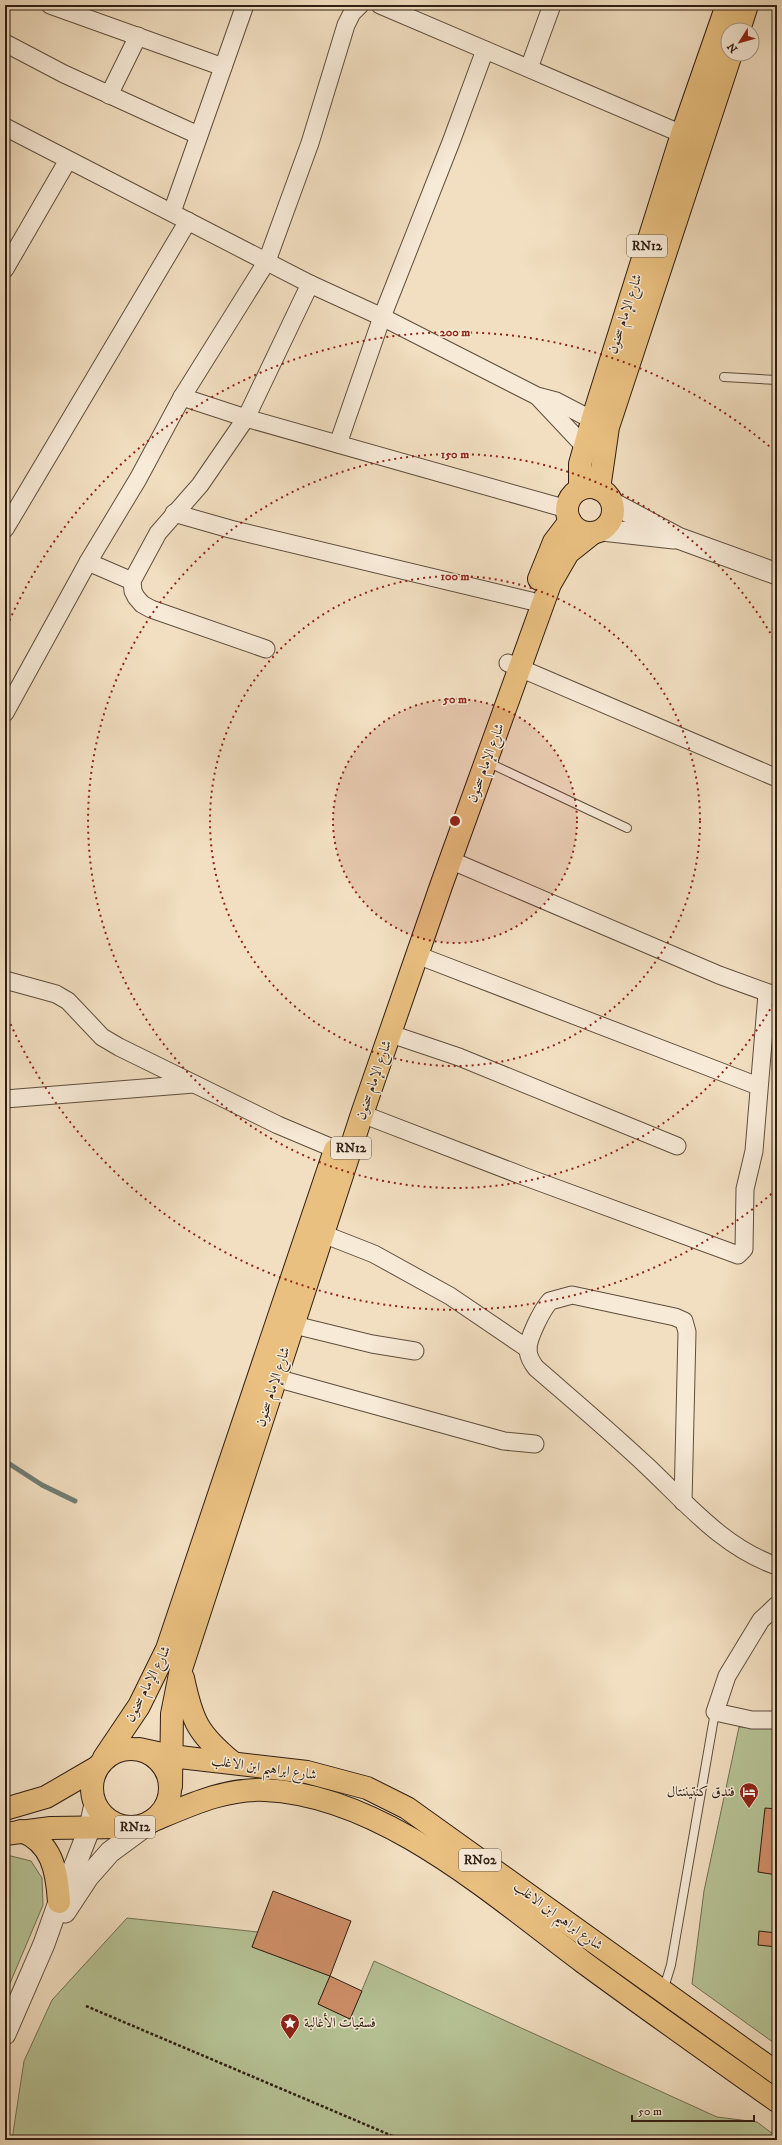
<svg xmlns="http://www.w3.org/2000/svg" width="782" height="2145" font-family="'IM FELL DW Pica',Amiri,serif">
  <rect width="100%" height="100%" fill="#f2dfc1"/>
  <filter id="stains"><feTurbulence type="fractalNoise" baseFrequency=".005" numOctaves="4"/><feColorMatrix values="0 0 0 0 .2 0 0 0 0 .09 0 0 0 0 .02 0 0 0 .5 -.17"/></filter>
  <radialGradient id="worn" r=".72"><stop offset=".6" stop-color="#630" stop-opacity="0"/><stop offset="1" stop-color="#630" stop-opacity=".3"/></radialGradient>
  <!-- green -->
  <g fill="#b6c396" stroke="#727054">
    <polygon points="739,1727 777,1727 777,2045 692,1984 704,1891"/>
    <polygon points="11,1856 31,1861 42,1878 43,1905 5,1995 5,1857"/>
    <polygon points="127,1918 258,1932 252,1947 330,1976 318,2004 350,2019 374,1961 717,2117 757,2122 777,2137 777,2140 13,2140 13,2133 24,2061 52,2000"/>
  </g>
  <g fill="none" stroke-linecap="round" stroke-linejoin="round">
    <!-- stream -->
    <polyline stroke="#707d75" stroke-width="5" points="5,1461 42,1485 75,1501"/>
  </g>
  <!-- building -->
  <g fill="#cf8f68" stroke="#2e1e13">
    <polygon points="765,1808 777,1809 777,1875 758,1872"/>
    <polygon points="273,1891 351,1921 330,1976 252,1947"/>
    <polygon points="759,1931 777,1933 777,1947 758,1945"/>
    <polygon points="330,1976 362,1991 350,2019 318,2004"/>
  </g>
  <g fill="none" stroke-linecap="round" stroke-linejoin="round">
    <!-- service casing -->
    <g stroke="#5f4e3e" stroke-width="10">
      <g id="service">
        <polyline points="724,377 777,380"/>
        <polyline points="487,762 627,828"/>
        <polyline points="663,1991 671,1965 715,1712"/>
      </g>
    </g>
    <!-- minor casing -->
    <g stroke="#5f4e3e" stroke-width="19">
      <g id="minor">
        <polyline points="50,5 223,67"/>
        <polyline points="380,5 682,134"/>
        <polyline points="5,43 64,74 198,135"/>
        <polyline points="529,68 552,5"/>
        <polyline points="109,95 138,36"/>
        <polyline points="5,127 310,284 382,317 537,396 556,401 602,425"/>
        <polyline points="172,212 245,5"/>
        <polyline points="5,269 68,160"/>
        <polyline points="182,397 246,418 567,509"/>
        <polyline points="538,397 585,447"/>
        <polyline points="338,444 382,317 451,142 485,50"/>
        <polyline points="174,513 230,529 531,601"/>
        <polyline points="5,529 188,221"/>
        <polyline points="132,581 88,562 138,479 182,397 267,261 310,143 346,25 352,13 360,5"/>
        <polyline points="266,649 151,609 142,604 136,597 133,591 132,581 158,533 200,485 246,418 310,284"/>
        <polyline points="508,663 777,778"/>
        <polyline points="5,713 88,562"/>
        <polyline points="450,860 719,975 777,996"/>
        <polyline points="417,955 758,1086"/>
        <polyline points="5,980 56,994 68,1001 102,1037 119,1047 278,1125 335,1149"/>
        <polyline points="391,1034 459,1057 677,1146"/>
        <polyline points="5,1099 194,1084"/>
        <polyline points="362,1114 523,1176 738,1255 744,1249 745,1189 754,1151 767,994"/>
        <polyline points="323,1234 374,1254 450,1296 528,1349"/>
        <polyline points="282,1322 372,1344 415,1351"/>
        <polyline points="265,1375 504,1441 535,1444"/>
        <path d="M683,1502L687,1332L684,1321L675,1317L572,1295L550,1301C542,1310 527,1339 528,1351C529,1358 532,1363 536,1368C574,1401 612,1433 648,1467C687,1504 724,1548 777,1566"/>
        <polyline points="777,1605 761,1620 727,1676 715,1712 752,1720 777,1720"/>
      </g>
    </g>
    <!-- tertiary casing -->
    <g stroke="#5f4e3e" stroke-width="23">
      <g id="tertiary">
        <polyline points="612,503 678,538 777,574"/>
        <polyline points="602,530 674,538"/>
        <polyline points="65,1912 88,1877 110,1852 148,1824"/>
        <polyline points="5,2034 44,1944 59,1902 76,1863 90,1827 95,1804"/>
      </g>
    </g>
    <!-- primary casing -->
    <g stroke="#2e1e13" stroke-width="24">
      <g id="primary">
        <polyline points="739,30 747,5"/>
        <circle cx="590" cy="510" r="23"/>
        <polyline points="580,489 580,464 592,421 682,134 727,5"/>
        <polyline points="599,489 608,427 731,54"/>
        <polyline points="539,579 554,542 570,521"/>
        <path d="M183,1678C192,1721 198,1734 232,1762"/>
        <circle cx="131" cy="1788" r="39"/>
        <polyline points="139,1749 171,1756 307,1772 367,1788 407,1808 777,2073"/>
        <polyline points="104,1758 139,1706 167,1649 335,1150"/>
        <polyline points="171,1786 172,1714 181,1669 362,1114 441,886 550,584 568,553 593,533"/>
        <polyline points="5,1809 46,1797 96,1768"/>
        <path d="M154,1820C190,1805 226,1788 265,1790C382,1795 493,1895 583,1962C647,2009 712,2055 777,2101"/>
        <path d="M21,1831C52,1842 57,1871 59,1902"/>
        <polyline points="5,1834 51,1828 123,1827"/>
      </g>
    </g>
    <!-- path -->
    <g stroke="#2e1e13" stroke-width="2.5" stroke-dasharray="3 2" stroke-linecap="butt">
      <polyline points="86,2006 402,2140"/>
      <polyline points="596,2140 607,2140"/>
    </g>
    <!-- service -->
    <use href="#service" stroke="#f7ead7" stroke-width="8"/>
    <!-- minor -->
    <use href="#minor" stroke="#f7ead7" stroke-width="17"/>
    <!-- tertiary -->
    <use href="#tertiary" stroke="#f7ead7" stroke-width="21"/>
    <!-- primary -->
    <use href="#primary" stroke="#e9c080" stroke-width="22"/>
  </g>
  <!-- distance rings -->
  <circle cx="455" cy="821" r="122" fill="#8f2418" fill-opacity=".12"/>
  <g fill="none" stroke="#8f2418" stroke-width="2" stroke-dasharray="2 4">
    <circle cx="455" cy="821" r="122"/>
    <circle cx="455" cy="821" r="245"/>
    <path d="M776 999A367 367 0 1 1 776 643"/>
    <path d="M776 1190A489 489 0 0 1 7 1016M7 626A489 489 0 0 1 776 452"/>
  </g>
  <!-- icons -->
  <defs>
    <g id="hotel-pin" transform="scale(1)"><path d="M0 17L-7.5 6A9.5 9.5 0 1 1 7.5 6Z" fill="#8f2418" stroke="#f7ead7"/><path d="M-6-4.5h1.5V1H6V5H4.5V3h-9V5H-6ZM-4 0a1.8 1.8 0 1 1 3.6 0ZM.5 0V-2.5h3Q6-2.5 6 0Z" fill="#fff"/></g>
    <g id="sight-pin" transform="scale(1)"><path d="M0 17L-7.5 6A9.5 9.5 0 1 1 7.5 6Z" fill="#8f2418" stroke="#f7ead7"/><path d="M0-6L1.8-2.2L6-1.7L2.9 1.2L3.7 5.4L0 3.3L-3.7 5.4L-2.9 1.2L-6-1.7L-1.8-2.2Z" fill="#fff"/></g>
  </defs>
  <g fill-rule="evenodd">
    <use href="#hotel-pin" x="749" y="1792"/>
    <use href="#sight-pin" x="290" y="2023"/>
  </g>
  <g text-anchor="middle" dominant-baseline="central" stroke-width="3" stroke-linejoin="round" paint-order="stroke">
    <!-- shield labels -->
    <g fill="#f7ead7" stroke="#6a5b4e" stroke-width="1">
      <rect x="627" y="235" width="40" height="22" rx="3"/>
      <rect x="331" y="1137" width="40" height="22" rx="3"/>
      <rect x="115" y="1816" width="40" height="22" rx="3"/>
      <rect x="459" y="1849" width="42" height="22" rx="3"/>
    </g>
    <g font-size="13" font-weight="bold" fill="#2e1e13">
      <text x="647" y="246">RN12</text>
      <text x="351" y="1148">RN12</text>
      <text x="135" y="1827">RN12</text>
      <text x="480" y="1860">RN02</text>
    </g>
    <!-- street labels -->
    <g font-size="14" fill="#2e1e13" stroke="#f7ead7">
      <text transform="translate(625 314) rotate(-72)">شارع الإمام سحنون</text>
      <text transform="translate(486 763) rotate(-70)">شارع الإمام سحنون</text>
      <text transform="translate(374 1080) rotate(-71)">شارع الإمام سحنون</text>
      <text transform="translate(273 1387) rotate(-72)">شارع الإمام سحنون</text>
      <text transform="translate(148 1684) rotate(-63)">شارع الإمام سحنون</text>
      <text transform="translate(264 1768) rotate(8)">شارع ابراهيم ابن الاغلب</text>
      <text transform="translate(558 1916) rotate(36)">شارع ابراهيم ابن الاغلب</text>
    </g>
    <!-- poi labels -->
    <g font-size="14" fill="#2e1e13" stroke="#f7ead7" text-anchor="end">
      <text x="735" y="1792">فندق كنتيننتال</text>
      <text x="304" y="2023" text-anchor="start">فسقيات الأغالبة</text>
    </g>
  </g>
  <circle cx="455" cy="821" r="6" fill="#8f2418" stroke="#f7ead7" stroke-width="2"/>
  <g font-size="12" text-anchor="middle" font-weight="bold" fill="#8f2418" stroke="#f7ead7" stroke-width="3" stroke-linejoin="round" paint-order="stroke">
    <text x="455" y="336">200 m</text>
    <text x="455" y="458">150 m</text>
    <text x="455" y="580">100 m</text>
    <text x="455" y="703">50 m</text>
  </g>
  <!-- margin -->
  <rect width="782" height="2145" fill="none" stroke="#f2dfc1" stroke-width="20"/>
  <rect x="6" y="6" width="770" height="2133" fill="none" stroke="#2e1e13" stroke-width="2"/>
  <rect x="10" y="10" width="762" height="2125" fill="none" stroke="#2e1e13"/>
  <!-- north arrow -->
  <g transform="translate(740 42) rotate(233)"><circle r="19" fill="#f7ead7" stroke="#a79889"/>
  <path d="M0-3L7 15L0 10L-7 15Z" fill="#8f2418"/>
  <text y="-6" font-size="11" font-weight="bold" text-anchor="middle" fill="#2e1e13">N</text>
  </g>
  <!-- scale -->
  <path d="M632 2115v6h122v-6" fill="none" stroke="#2e1e13" stroke-width="2"/>
  <text x="638" y="2115" font-size="12" fill="#2e1e13" stroke="#f7ead7" stroke-width="3" paint-order="stroke">50 m</text>
  <rect width="100%" height="100%" filter="url(#stains)"/>
  <rect width="100%" height="100%" fill="url(#worn)"/>
</svg>
